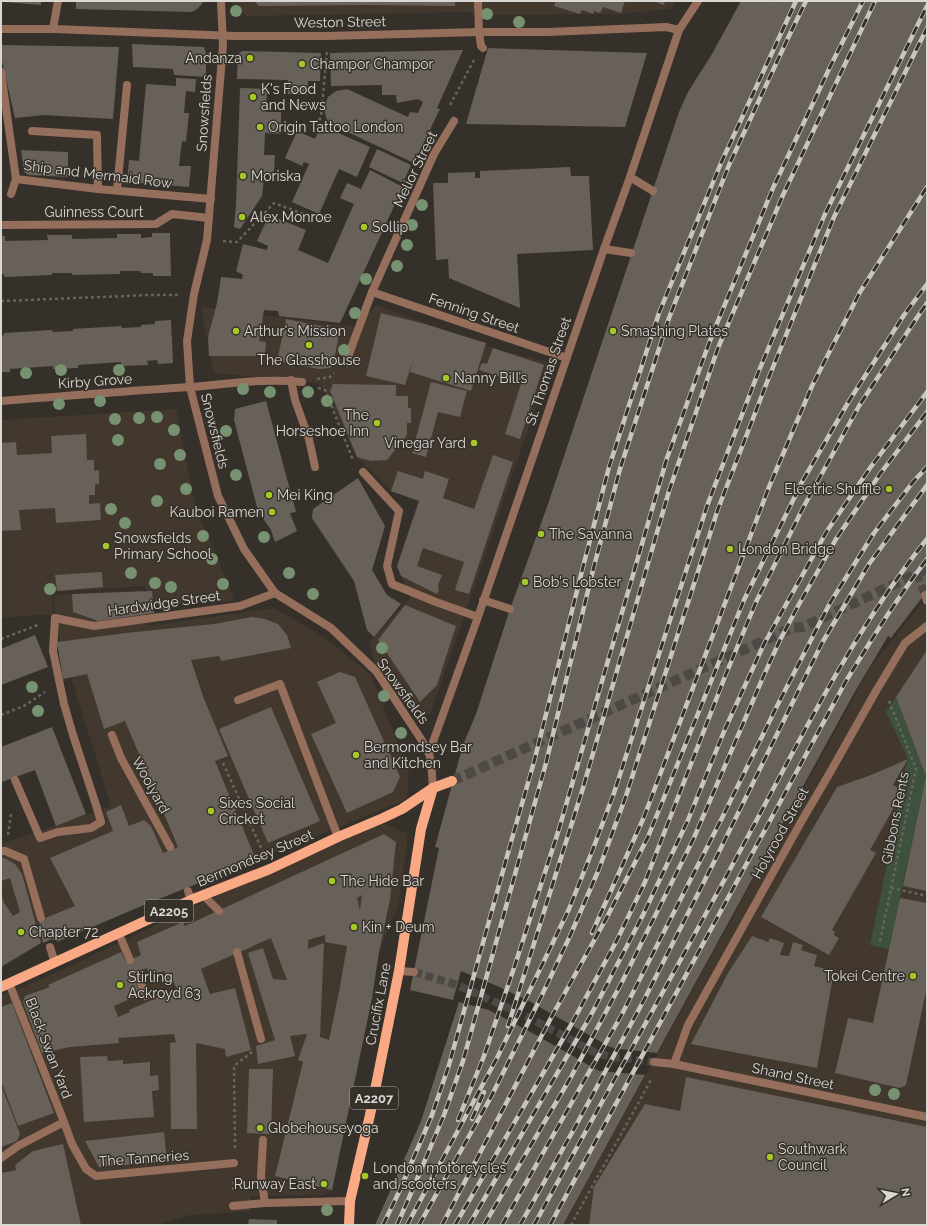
<svg xmlns="http://www.w3.org/2000/svg" width="928" height="1226" font-family="Raleway,sans-serif">
  <rect width="100%" height="100%" fill="#35302a"/>
  <!-- built -->
  <g fill="#42382d">
    <polygon points="229,1 676,1 670,9 619,14 472,15 472,12 247,16"/>
    <polygon points="376,305 493,348 551,363 430,715 384,696 369,642 410,598 397,566 419,501 391,491 357,457 320,383 214,373 201,307 357,327"/>
    <polygon points="176,409 195,506 233,596 233,601 151,606 145,586 52,592 53,614 1,618 1,420"/>
    <polygon points="143,590 147,626 274,608 324,637 371,675 409,772 407,799 347,824 79,929 29,946 1,962 1,844 111,806 55,625 54,595"/>
    <polygon points="927,597 927,1225 563,1225 871,666"/>
    <polygon points="383,823 408,834 399,903 379,952 372,998 332,1190 324,1195 251,1196 251,1211 190,1215 158,1225 1,1225 1,996 55,973 229,890"/>
  </g>
  <!-- green -->
  <polygon fill="#3d513d" points="896,697 926,776 889,949 870,945 888,860 900,789 908,759 886,712"/>
  <!-- building -->
  <g fill="#67615a" fill-rule="evenodd">
    <polygon points="4,1 41,1 41,5 4,2"/>
    <polygon points="76,1 203,1 202,4 197,9 192,12 76,9"/>
    <polygon points="254,1 455,1 455,6 368,5 259,6"/>
    <polygon points="556,1 625,1 621,13 603,7 600,13 594,11 593,14 582,10 580,14 554,6"/>
    <polygon points="653,1 665,1 664,5"/>
    <polygon points="741,1 927,1 927,591 891,638 888,636 853,695 657,1053 619,1049 610,1047 529,1001 497,986 461,971 453,1000 410,990 439,848 435,847 463,745 476,714 510,609 547,507 679,112 688,92 712,54"/>
    <polygon points="132,44 204,47 206,53 206,77 174,75 173,69 133,67"/>
    <polygon points="1,45 119,47 113,119 44,115 15,118 1,57"/>
    <polygon points="488,48 647,53 625,127 466,124"/>
    <polygon points="463,50 437,108 440,109 414,163 330,124 326,118 324,107 328,97 336,91 347,89 408,117 410,112 418,113 423,102 418,99 397,103 396,95 382,95 382,85 331,86 330,53"/>
    <polygon points="242,51 321,53 320,81 308,81 307,95 288,94 288,80 237,79 238,54"/>
    <polygon points="176,78 196,79 195,92 186,91 184,113 189,113 186,142 182,141 179,166 191,166 189,187 127,182 129,160 139,161 146,84 176,86"/>
    <polygon points="240,88 267,89 266,112 281,112 281,134 265,133 264,155 275,155 274,173 264,173 263,188 262,196 240,229 234,227 236,205"/>
    <polygon points="325,127 370,147 357,177 339,169 319,214 292,202 309,164 304,162 302,166 285,158 297,131 315,139 318,132 322,134"/>
    <polygon points="377,149 411,165 403,183 369,167"/>
    <polygon points="21,150 68,152 68,177 29,175 24,172"/>
    <polygon points="570,167 571,176 589,176 593,250 517,254 520,308 449,278 448,259 436,260 433,183 448,183 448,173 475,172 475,178 480,178 480,171"/>
    <polygon points="370,170 403,187 340,323 279,316 278,311 264,310 259,341 266,342 265,356 209,356 208,337 217,303 221,277 242,279 243,275 236,271 243,244 267,250 268,246 257,241 269,215 306,230 298,250 328,263 354,204 340,198 347,183 361,189"/>
    <polygon points="152,233 170,233 171,276 153,276 153,273 141,273 140,271 120,271 120,274 72,275 72,273 52,273 52,275 4,277 4,274 1,274 1,236 5,236 5,241 48,240 47,235 72,235 72,239 117,238 117,234 141,234 141,238 152,237"/>
    <polygon points="381,313 425,324 486,343 471,391 410,372 413,360 405,385 366,376"/>
    <polygon points="286,319 340,330 333,365 330,368 319,369 277,361"/>
    <polygon points="171,320 173,363 158,364 157,360 147,361 148,365 121,366 121,362 78,365 78,368 53,369 53,366 10,369 10,372 1,372 1,336 4,335 4,333 52,330 53,332 73,331 73,329 121,326 122,328 141,327 141,325 155,324 155,321"/>
    <polygon points="493,348 544,365 520,439 505,434 521,384 479,370 482,363 487,364"/>
    <polygon points="431,382 467,391 460,417 438,412 426,457 412,453"/>
    <polygon points="333,384 396,385 396,396 408,396 408,408 411,408 411,423 407,423 407,435 387,460 371,461 357,457 330,391"/>
    <polygon points="266,401 296,512 290,513 297,531 275,542 271,530 258,511 234,420 235,409"/>
    <polygon points="86,434 87,460 94,460 94,471 99,470 99,484 95,484 95,495 89,495 89,504 100,503 101,520 56,523 55,508 19,510 21,530 1,531 1,443 16,442 17,455 52,453 51,436"/>
    <polygon points="493,455 513,462 469,594 455,590 464,562 423,548 417,566 442,575 438,585 439,590 437,594 401,576 397,566 419,501 391,491 398,471 423,479 425,471 449,479 443,498 474,509"/>
    <polygon points="358,478 385,526 372,570 387,595 401,604 374,637 367,630 354,581 312,518 313,509"/>
    <polygon points="102,572 103,587 57,591 55,575"/>
    <polygon points="152,591 154,613 98,621 73,612 72,594"/>
    <polygon points="405,605 456,626 437,685 420,702 378,640"/>
    <polygon points="252,617 265,619 278,624 287,635 291,648 221,661 219,656 191,660 204,699 228,756 215,761 256,860 144,905 57,942 52,939 43,943 39,921 46,920 45,918 75,906 50,858 113,831 106,812 121,805 129,826 144,820 151,826 163,853 178,847 125,721 104,729 87,674 63,679 57,642 126,633 214,624"/>
    <polygon points="35,635 48,667 1,685 1,649"/>
    <polygon points="927,650 927,891 903,886 926,776 896,697"/>
    <polygon points="340,672 355,677 400,777 393,792 347,813 311,734 336,723 317,682"/>
    <polygon points="271,707 320,821 268,843 219,729"/>
    <polygon points="52,727 86,814 56,826 35,770 2,782 1,780 1,747"/>
    <polygon points="908,759 893,785 900,789 895,798 893,809 870,850 876,853 832,930 835,932 834,935 839,938 829,955 761,917 837,787 871,775"/>
    <path d="M384,834L396,842L390,899L379,952L372,998L332,1190L275,1176L303,1062L298,1060L307,1034L290,1036L295,1056L258,1064L256,1046L275,1040L248,953L263,948L273,979L287,980L271,938L201,969L210,994L235,988L251,1050L226,1057L225,1049L196,1043L197,1129H171L170,1043L176,1042L174,1034L118,1038L119,1043L70,1047L42,1053L23,1002L25,996L50,987L48,985L121,952L126,962L130,960L141,955L137,942L183,922L185,926ZM362,895L360,910L357,898ZM325,935V942L347,946L339,992L329,1040L320,1037L324,943L308,949V940ZM147,968L150,975L164,971L168,981L172,979L177,989L129,1010L130,1012L118,1017L114,1006L141,994L132,975Z"/>
    <polygon points="1,857 6,859 15,864 22,874 41,943 1,967 1,894 4,903 13,916 20,912 10,878 1,881"/>
    <polygon points="900,898 927,903 927,987 906,1085 900,1088 835,1073 848,1018 873,1023"/>
    <polygon points="752,936 768,942 770,938 784,943 780,955 789,956 793,942 803,945 801,950 817,955 814,966 834,971 817,1068 691,1044 728,973"/>
    <polygon points="459,1002 489,1010 536,1035 599,1071 645,1075 563,1225 375,1225 421,1121"/>
    <polygon points="12,1003 54,1113 18,1126 1,1081 1,1007"/>
    <polygon points="107,1056 108,1061 123,1060 123,1064 150,1062 150,1076 158,1075 159,1090 152,1091 154,1117 84,1122 80,1057"/>
    <polygon points="249,1069 273,1069 271,1134 247,1133"/>
    <polygon points="686,1077 927,1127 927,1225 589,1225 594,1187 645,1104 680,1111"/>
    <polygon points="1,1085 20,1134 17,1141 1,1147"/>
    <polygon points="164,1132 167,1162 99,1167 85,1141"/>
    <polygon points="63,1144 81,1225 1,1225 1,1173 16,1170 15,1165 33,1151"/>
    <polygon points="249,1219 277,1220 277,1225 248,1225"/>
  </g>
  <g fill="none" stroke-linecap="round" stroke-linejoin="round">
    <!-- minor-tunnel -->
    <g stroke="#4e4944" stroke-width="8" stroke-dasharray="8 4" stroke-linecap="butt">
      <polyline points="917,574 925,595"/>
      <polyline points="414,972 457,985 524,1015 596,1053 612,1057 654,1062"/>
    </g>
    <!-- primary-tunnel -->
    <polyline stroke="#4e4944" stroke-width="10" stroke-dasharray="10 5" stroke-linecap="butt" points="452,781 792,628 803,627 927,569"/>
    <!-- path -->
    <g stroke="#68645f" stroke-width="2.5" stroke-dasharray="3 3" stroke-linecap="butt">
      <polyline points="763,27 775,1"/>
      <polyline points="811,47 832,1"/>
      <polyline points="869,67 896,1"/>
      <polyline points="921,85 927,71"/>
      <polyline points="450,105 474,60"/>
      <polyline points="317,126 321,116 327,52"/>
      <polyline points="223,241 237,242 274,203 328,223"/>
      <polyline points="1,301 150,295 178,295"/>
      <polyline points="317,379 330,377 334,373"/>
      <polyline points="318,388 325,390 353,460"/>
      <polyline points="1,639 38,625"/>
      <polyline points="1,715 24,706 45,692"/>
      <polyline points="223,763 263,852"/>
      <polyline points="8,835 11,814"/>
      <polyline points="891,888 927,896"/>
      <polyline points="880,941 916,769 889,701"/>
      <polyline points="235,1148 234,1066 252,1052"/>
      <polyline points="233,1190 234,1179"/>
      <polyline points="571,1225 652,1078"/>
    </g>
    <!-- service -->
    <g stroke="#956f5c" stroke-width="8">
      <polyline points="478,1 479,32"/>
      <polyline points="53,29 58,1"/>
      <polyline points="1,72 16,179 98,189 211,199"/>
      <polyline points="32,131 97,135 98,189"/>
      <polyline points="630,177 653,191"/>
      <polyline points="117,190 127,85"/>
      <polyline points="11,194 16,179"/>
      <polyline points="604,249 631,253"/>
      <polyline points="291,380 295,400 309,439 315,467"/>
      <polyline points="363,472 399,511 387,566 392,584 436,602 478,617"/>
      <polyline points="483,600 510,609"/>
      <polyline points="112,735 121,758 170,847"/>
      <polyline points="15,780 40,838 58,832 91,828 101,822 96,805 73,735 64,704 53,651 55,618"/>
      <polyline points="1,851 5,851 24,859 41,918"/>
      <polyline points="188,891 191,900"/>
      <polyline points="204,896 219,911"/>
      <polyline points="119,934 130,960"/>
      <polyline points="50,947 55,963"/>
      <polyline points="237,952 261,1039"/>
      <polyline points="137,973 146,996"/>
      <polyline points="674,1064 688,1025 801,822 828,776"/>
      <polyline points="64,1122 72,1144 86,1169 96,1176 234,1163"/>
      <polyline points="263,1140 261,1177 265,1203"/>
      <polyline points="1,1158 18,1146 64,1122 9,983"/>
      <polyline points="233,1206 265,1203 350,1201"/>
    </g>
    <!-- pedestrian -->
    <polyline stroke="#956f5c" stroke-width="8" points="346,362 362,319"/>
    <!-- minor -->
    <g stroke="#956f5c" stroke-width="8">
      <polyline points="221,1 223,45 207,240 194,294 187,341 190,387 218,496 244,549 275,593 331,628 376,671 421,739 429,753 431,762 433,788"/>
      <polyline points="1,29 53,29 235,36 327,36 479,32 548,32 666,27 679,30"/>
      <polyline points="479,32 481,46 483,48"/>
      <polyline points="1,225 156,224 172,214 209,218"/>
      <polyline points="372,292 567,358"/>
      <polyline points="362,319 372,292 434,154 454,121"/>
      <path d="M1,401C64,396 127,391 190,387C227,384 265,378 302,382"/>
      <polyline points="925,595 927,601"/>
      <polyline points="55,618 94,626 240,606 275,593"/>
      <polyline points="238,700 280,684 338,837"/>
      <polyline points="429,753 478,617 604,249 630,177 679,30 698,1"/>
      <polyline points="828,776 876,691 905,643 927,626"/>
      <polyline points="399,971 414,972"/>
      <polyline points="654,1062 674,1064 927,1117"/>
    </g>
    <!-- primary -->
    <g stroke="#f9aa84" stroke-width="10">
      <polyline points="1,987 191,900 270,869 338,837 383,818 402,809 433,788 452,781"/>
      <polyline points="349,1225 350,1201 370,1115 399,971 421,829 433,788"/>
    </g>
    <!-- rail casing -->
    <g stroke="#c9c6c1" stroke-width="4.5">
      <g id="rail">
        <polyline points="592,933 644,817 769,487 812,386 860,292 927,187"/>
        <polyline points="508,1026 583,788 669,491 718,348 783,195 875,1"/>
        <polyline points="472,1119 484,1092"/>
        <polyline points="458,1120 484,1056 515,965 559,829 667,458 711,338 773,188 830,67 863,1"/>
        <polyline points="383,1225 399,1192 432,1115 449,1065 511,842 534,762 583,567 609,467 659,313 721,163 796,1"/>
        <polyline points="397,1225 415,1184 444,1115 463,1061 546,763 593,570 620,469 669,318 729,165 788,38 806,1"/>
        <polyline points="407,1225 497,1058 544,961 569,909 593,849 614,793 707,506 758,373 825,214 927,6"/>
        <polyline points="419,1225 491,1097 541,997 570,936 599,869 626,796 718,509 769,377 834,217 927,28"/>
        <polyline points="442,1225 552,1016 606,919 648,837 744,600 802,482 849,401 904,315 927,284"/>
        <polyline points="455,1225 571,1025 617,940 645,882 726,674 756,602 803,508 859,406 914,322 927,303"/>
        <polyline points="469,1225 591,1015 643,915 688,820 725,729 764,644 827,531 870,468 927,392"/>
        <polyline points="484,1225 571,1077 622,982 693,840 764,675 780,640 798,606 836,539 880,474 927,412"/>
        <polyline points="502,1225 621,1016 724,814 776,708 830,603 874,533 913,482 927,467"/>
        <polyline points="520,1225 574,1129 644,1000 712,866 822,643 869,564 927,485"/>
        <path d="M534,1225C605,1096 677,968 747,838C802,736 854,630 927,539"/>
        <path d="M550,1225L846,681C872,639 897,598 927,559"/>
      </g>
    </g>
    <!-- rail -->
    <use href="#rail" stroke="#35302a" stroke-width="3" stroke-dasharray="9" stroke-linecap="butt"/>
  </g>
  <!-- trees -->
  <g fill="#769270">
    <circle cx="236" cy="11" r="6"/>
    <circle cx="487" cy="14" r="6"/>
    <circle cx="519" cy="22" r="6"/>
    <circle cx="422" cy="205" r="6"/>
    <circle cx="412" cy="225" r="6"/>
    <circle cx="407" cy="245" r="6"/>
    <circle cx="397" cy="266" r="6"/>
    <circle cx="366" cy="279" r="6"/>
    <circle cx="355" cy="313" r="6"/>
    <circle cx="344" cy="350" r="6"/>
    <circle cx="61" cy="370" r="6"/>
    <circle cx="119" cy="370" r="6"/>
    <circle cx="26" cy="373" r="6"/>
    <circle cx="243" cy="389" r="6"/>
    <circle cx="270" cy="392" r="6"/>
    <circle cx="308" cy="392" r="6"/>
    <circle cx="100" cy="401" r="6"/>
    <circle cx="327" cy="401" r="6"/>
    <circle cx="59" cy="404" r="6"/>
    <circle cx="157" cy="417" r="6"/>
    <circle cx="139" cy="418" r="6"/>
    <circle cx="115" cy="419" r="6"/>
    <circle cx="174" cy="430" r="6"/>
    <circle cx="226" cy="431" r="6"/>
    <circle cx="118" cy="440" r="6"/>
    <circle cx="180" cy="455" r="6"/>
    <circle cx="160" cy="464" r="6"/>
    <circle cx="236" cy="475" r="6"/>
    <circle cx="186" cy="489" r="6"/>
    <circle cx="157" cy="501" r="6"/>
    <circle cx="111" cy="509" r="6"/>
    <circle cx="125" cy="523" r="6"/>
    <circle cx="203" cy="536" r="6"/>
    <circle cx="264" cy="537" r="6"/>
    <circle cx="212" cy="559" r="6"/>
    <circle cx="131" cy="573" r="6"/>
    <circle cx="289" cy="573" r="6"/>
    <circle cx="155" cy="583" r="6"/>
    <circle cx="223" cy="584" r="6"/>
    <circle cx="171" cy="587" r="6"/>
    <circle cx="50" cy="589" r="6"/>
    <circle cx="313" cy="594" r="6"/>
    <circle cx="382" cy="648" r="6"/>
    <circle cx="32" cy="687" r="6"/>
    <circle cx="384" cy="696" r="6"/>
    <circle cx="38" cy="711" r="6"/>
    <circle cx="401" cy="733" r="6"/>
    <circle cx="875" cy="1090" r="6"/>
    <circle cx="894" cy="1094" r="6"/>
    <circle cx="327" cy="1210" r="6"/>
  </g>
  <!-- markers -->
  <g fill="#a4c825" stroke="#35302a" stroke-width="1.5">
    <circle cx="250" cy="58" r="4"/>
    <circle cx="302" cy="64" r="4"/>
    <circle cx="253" cy="97" r="4"/>
    <circle cx="260" cy="127" r="4"/>
    <circle cx="243" cy="176" r="4"/>
    <circle cx="242" cy="217" r="4"/>
    <circle cx="364" cy="227" r="4"/>
    <circle cx="236" cy="331" r="4"/>
    <circle cx="613" cy="331" r="4"/>
    <circle cx="309" cy="345" r="4"/>
    <circle cx="446" cy="378" r="4"/>
    <circle cx="377" cy="423" r="4"/>
    <circle cx="474" cy="443" r="4"/>
    <circle cx="889" cy="489" r="4"/>
    <circle cx="269" cy="495" r="4"/>
    <circle cx="272" cy="512" r="4"/>
    <circle cx="541" cy="534" r="4"/>
    <circle cx="106" cy="546" r="4"/>
    <circle cx="730" cy="549" r="4"/>
    <circle cx="525" cy="582" r="4"/>
    <circle cx="356" cy="755" r="4"/>
    <circle cx="211" cy="811" r="4"/>
    <circle cx="332" cy="881" r="4"/>
    <circle cx="354" cy="927" r="4"/>
    <circle cx="21" cy="932" r="4"/>
    <circle cx="913" cy="976" r="4"/>
    <circle cx="120" cy="985" r="4"/>
    <circle cx="260" cy="1128" r="4"/>
    <circle cx="770" cy="1157" r="4"/>
    <circle cx="365" cy="1176" r="4"/>
    <circle cx="324" cy="1184" r="4"/>
  </g>
  <g text-anchor="middle" dominant-baseline="central" stroke-width="3" stroke-linejoin="round" paint-order="stroke">
    <!-- shield labels -->
    <g fill="#35302a" stroke="#a9a6a1" stroke-width="1">
      <rect x="145" y="900" width="48" height="22" rx="3"/>
      <rect x="350" y="1087" width="48" height="22" rx="3"/>
    </g>
    <g font-size="13" font-weight="bold" fill="#dbd8d4">
      <text x="169" y="911">A2205</text>
      <text x="374" y="1098">A2207</text>
    </g>
    <!-- street labels -->
    <g font-size="14" fill="#dbd8d4" stroke="#35302a">
      <text transform="translate(340 22) rotate(-1)">Weston Street</text>
      <text transform="translate(204 113) rotate(-86)">Snowsfields</text>
      <text transform="translate(415 169) rotate(-64)">Melior Street</text>
      <text transform="translate(98 174) rotate(7)">Ship and Mermaid Row</text>
      <text x="94" y="212">Guinness Court</text>
      <text transform="translate(474 313) rotate(19)">Fenning Street</text>
      <text transform="translate(548 371) rotate(-71)">St. Thomas Street</text>
      <text transform="translate(95 381) rotate(-4)">Kirby Grove</text>
      <text transform="translate(215 431) rotate(76)">Snowsfields</text>
      <text transform="translate(164 603) rotate(-8)">Hardwidge Street</text>
      <text transform="translate(403 691) rotate(54)">Snowsfields</text>
      <text transform="translate(151 785) rotate(61)">Woolyard</text>
      <text transform="translate(895 818) rotate(-79)">Gibbons Rents</text>
      <text transform="translate(780 833) rotate(-61)">Holyrood Street</text>
      <text transform="translate(255 858) rotate(-23)">Bermondsey Street</text>
      <text transform="translate(378 1004) rotate(-79)">Crucifix Lane</text>
      <text transform="translate(49 1048) rotate(69)">Black Swan Yard</text>
      <text transform="translate(793 1076) rotate(12)">Shand Street</text>
      <text transform="translate(144 1158) rotate(-4)">The Tanneries</text>
    </g>
    <!-- poi labels -->
    <g font-size="14" fill="#dbd8d4" stroke="#35302a" text-anchor="start">
      <text x="242" y="58" text-anchor="end">Andanza</text>
      <text x="310" y="64">Champor Champor</text>
      <text x="261" y="89">K's Food<tspan x="261" dy="16">and News</tspan></text>
      <text x="268" y="127">Origin Tattoo London</text>
      <text x="251" y="176">Moriska</text>
      <text x="250" y="217">Alex Monroe</text>
      <text x="372" y="227">Sollip</text>
      <text x="244" y="331">Arthur's Mission</text>
      <text x="621" y="331">Smashing Plates</text>
      <text x="309" y="360" text-anchor="middle">The Glasshouse</text>
      <text x="454" y="378">Nanny Bill’s</text>
      <text x="369" y="415" text-anchor="end">The<tspan x="369" dy="16">Horseshoe Inn</tspan></text>
      <text x="466" y="443" text-anchor="end">Vinegar Yard</text>
      <text x="881" y="489" text-anchor="end">Electric Shuffle</text>
      <text x="277" y="495">Mei King</text>
      <text x="264" y="512" text-anchor="end">Kauboi Ramen</text>
      <text x="549" y="534">The Savanna</text>
      <text x="114" y="538">Snowsfields<tspan x="114" dy="16">Primary School</tspan></text>
      <text x="738" y="549">London Bridge</text>
      <text x="533" y="582">Bob's Lobster</text>
      <text x="364" y="747">Bermondsey Bar<tspan x="364" dy="16">and Kitchen</tspan></text>
      <text x="219" y="803">Sixes Social<tspan x="219" dy="16">Cricket</tspan></text>
      <text x="340" y="881">The Hide Bar</text>
      <text x="362" y="927">Kin + Deum</text>
      <text x="29" y="932">Chapter 72</text>
      <text x="905" y="976" text-anchor="end">Tokei Centre</text>
      <text x="128" y="977">Stirling<tspan x="128" dy="16">Ackroyd 63</tspan></text>
      <text x="268" y="1128">Globehouseyoga</text>
      <text x="778" y="1149">Southwark<tspan x="778" dy="16">Council</tspan></text>
      <text x="373" y="1168">London motorcycles<tspan x="373" dy="16">and scooters</tspan></text>
      <text x="316" y="1184" text-anchor="end">Runway East</text>
    </g>
  </g>
  <!-- border -->
  <rect width="928" height="1226" fill="none" stroke="#dbd8d4" stroke-width="4"/>
  <!-- north arrow -->
  <g transform="translate(896 1194) rotate(80)" stroke="#35302a" stroke-width="3" paint-order="stroke">
  <path d="M0-3L7 15L0 10L-7 15Z" fill="#dbd8d4"/>
  <text y="-6" font-size="11" font-weight="bold" text-anchor="middle" fill="#dbd8d4">N</text>
  </g>
</svg>
